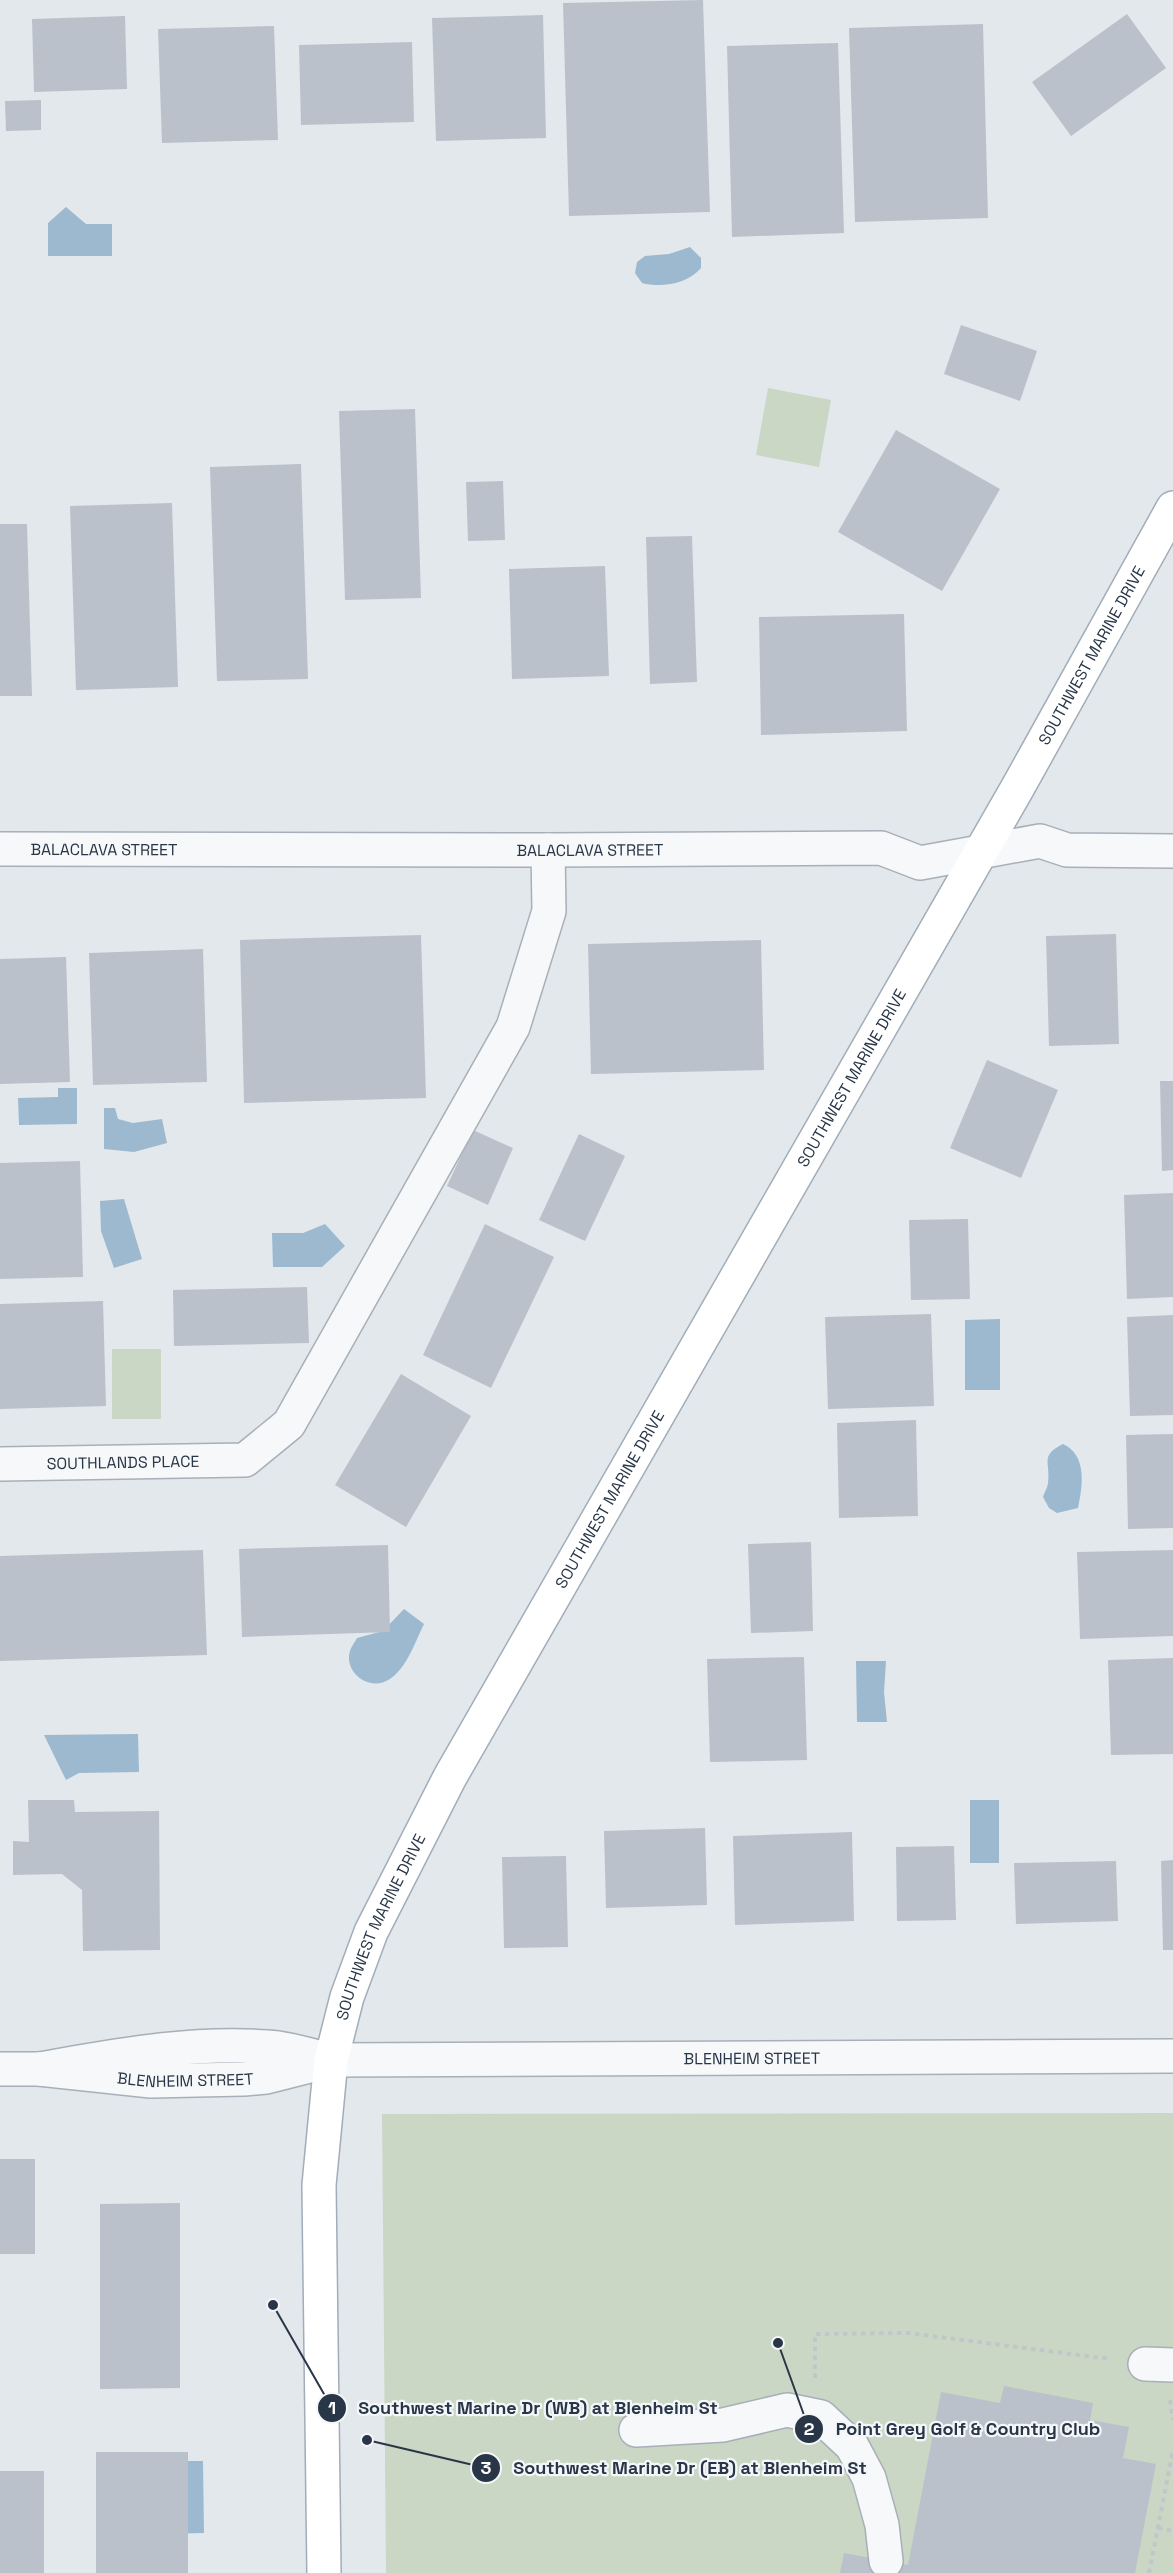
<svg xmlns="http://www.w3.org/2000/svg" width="1173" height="2573" font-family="'Space Grotesk',sans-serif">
  <rect width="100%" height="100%" fill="#e3e8ed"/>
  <!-- green -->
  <g fill="#cad7c4">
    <polygon points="768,388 831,400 819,467 756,455"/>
    <rect x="112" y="1349" width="49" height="70"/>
    <polygon points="1173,2113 1173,2573 386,2573 382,2114"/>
  </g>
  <!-- water -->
  <g fill="#9cb9cf">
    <polygon points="66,207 86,224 112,224 112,256 48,256 48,223"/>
    <path d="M690,247L701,258V268C688,284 661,288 642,283L635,273L637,262L645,256L669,254Z"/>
    <polygon points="58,1088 77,1088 77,1124 19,1125 18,1098 58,1097"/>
    <polygon points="104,1108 115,1108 118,1119 133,1123 162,1119 167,1143 134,1152 104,1149"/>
    <polygon points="124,1199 142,1259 114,1268 101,1231 100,1201"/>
    <polygon points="325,1224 345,1246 322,1267 273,1267 272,1233 303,1233"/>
    <polygon points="1000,1319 1000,1390 965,1390 965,1320"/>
    <path d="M1063,1444C1087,1455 1083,1485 1078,1508L1057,1513L1049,1508L1043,1497C1044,1493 1048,1487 1048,1483C1051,1462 1039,1456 1063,1444Z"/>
    <path d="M404,1609L424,1624C415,1642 405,1674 384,1682C365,1689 344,1670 350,1651C351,1647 355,1642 357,1638L383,1631Z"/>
    <polygon points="856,1661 886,1661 884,1692 887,1722 857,1722"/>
    <polygon points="138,1734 139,1772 79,1773 66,1780 44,1735"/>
    <rect x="970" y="1800" width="29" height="63"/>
    <polygon points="162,2461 203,2461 204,2533 163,2534"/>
  </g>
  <!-- building -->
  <g fill="#bac1cb">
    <polygon points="703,0 710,212 569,216 563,3"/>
    <polygon points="1127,14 1166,68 1071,136 1032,82"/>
    <polygon points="543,15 546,138 436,141 432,18"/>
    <polygon points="125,16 127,89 34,92 32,19"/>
    <polygon points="983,24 988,218 855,222 849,28"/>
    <polygon points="274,26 278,140 162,143 158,29"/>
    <polygon points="412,42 414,122 301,125 299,45"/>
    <polygon points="838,43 844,233 732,237 727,46"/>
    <polygon points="41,100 41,130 6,131 5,101"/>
    <polygon points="961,325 1037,351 1020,401 944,374"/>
    <polygon points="415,409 421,598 345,600 339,411"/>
    <polygon points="896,430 1000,489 942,591 838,532"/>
    <polygon points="301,464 308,679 217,681 210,467"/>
    <polygon points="503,481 505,540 468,541 466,482"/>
    <polygon points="172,503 178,687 76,690 70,506"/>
    <polygon points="0,524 27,524 32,696 0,696"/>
    <polygon points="692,536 697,682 650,684 646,537"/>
    <polygon points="605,566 609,676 512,679 509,569"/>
    <polygon points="904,614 907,731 761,735 759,617"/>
    <polygon points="1116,934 1119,1044 1049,1046 1046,936"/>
    <polygon points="421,935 426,1098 244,1103 240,940"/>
    <polygon points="761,940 764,1070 591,1074 588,944"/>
    <polygon points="203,949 207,1082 93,1085 89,953"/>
    <polygon points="66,957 70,1082 0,1084 0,959"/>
    <polygon points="987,1060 1058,1090 1021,1178 950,1148"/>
    <polygon points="1160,1081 1173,1081 1173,1170 1162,1171"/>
    <polygon points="473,1130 513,1148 488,1205 447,1186"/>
    <polygon points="579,1134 625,1156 585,1241 539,1220"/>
    <polygon points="80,1161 83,1277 0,1279 0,1163"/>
    <polygon points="1173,1193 1173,1297 1127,1299 1124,1195"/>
    <polygon points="968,1219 970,1299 911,1300 909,1220"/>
    <polygon points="485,1224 554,1257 491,1388 423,1355"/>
    <polygon points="307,1287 309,1343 174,1346 173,1290"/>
    <polygon points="103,1301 106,1406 0,1409 0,1304"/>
    <polygon points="931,1314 934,1406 828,1409 825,1317"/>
    <polygon points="1173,1315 1173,1415 1130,1416 1127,1317"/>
    <polygon points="401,1374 471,1416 406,1527 335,1485"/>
    <polygon points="916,1420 918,1516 839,1518 837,1423"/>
    <polygon points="1173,1434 1173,1528 1128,1529 1126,1435"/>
    <polygon points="811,1542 813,1631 751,1633 748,1544"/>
    <polygon points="388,1545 390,1632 242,1637 239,1549"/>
    <polygon points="203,1550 207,1655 0,1661 0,1556"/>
    <polygon points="1173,1550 1173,1636 1080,1639 1077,1552"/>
    <polygon points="804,1657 807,1760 710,1762 707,1659"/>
    <polygon points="1173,1658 1173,1754 1111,1755 1108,1660"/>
    <polygon points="28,1800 74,1800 75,1812 159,1811 160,1950 83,1951 82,1890 62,1874 13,1875 13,1841 29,1842"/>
    <polygon points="705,1828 707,1905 606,1908 604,1831"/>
    <polygon points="852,1832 854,1921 735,1925 733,1836"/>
    <polygon points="954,1846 956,1920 897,1921 896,1847"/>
    <polygon points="566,1856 568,1947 504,1948 502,1857"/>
    <polygon points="1173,1860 1173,1950 1163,1950 1161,1861"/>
    <polygon points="1116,1861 1118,1921 1016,1924 1014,1863"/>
    <rect x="0" y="2159" width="35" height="95"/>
    <polygon points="180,2203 180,2388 100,2389 100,2204"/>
    <polygon points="1004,2386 1093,2403 1090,2420 1129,2427 1123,2458 1156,2464 1135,2573 840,2573 844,2553 908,2565 941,2392 1000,2403"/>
    <rect x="96" y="2452" width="92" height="121"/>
    <rect x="0" y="2471" width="44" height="102"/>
  </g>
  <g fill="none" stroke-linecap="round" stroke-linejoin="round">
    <!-- minor casing -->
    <g stroke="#a7afb8" stroke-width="36">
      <g id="minor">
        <path id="s1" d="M0,849L548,850L881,848L920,863L1040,841L1067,850L1173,851"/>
        <path id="s2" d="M0,1464L245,1460L289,1424L513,1027L549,911L548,850"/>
        <path id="s3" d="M0,2069H39L151,2081L244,2079L266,2077L325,2062"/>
        <path id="s4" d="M39,2069C114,2056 191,2041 268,2047C289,2048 311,2056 331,2060L1173,2056"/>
        <polyline points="1145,2364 1173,2365"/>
        <polyline points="636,2430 723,2425 787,2410 821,2417 852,2446 869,2478 882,2525 886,2561"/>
      </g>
    </g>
    <!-- major casing -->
    <g stroke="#a1adb9" stroke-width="36">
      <g id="major">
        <path id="s5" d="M324,2573L319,2185L331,2060L347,1997L371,1932L450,1777L1018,787L1173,508"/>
      </g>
    </g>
    <!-- path -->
    <g stroke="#c1c6cb" stroke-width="4" stroke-dasharray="4.5 4.5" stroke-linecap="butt">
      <polyline points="815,2378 815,2334 908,2333 1110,2359"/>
      <polyline points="1170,2400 1173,2420"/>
      <polyline points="1158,2528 1173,2531"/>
      <polyline points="1149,2573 1173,2450"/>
    </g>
    <!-- minor -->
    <use href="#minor" stroke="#f7f8fa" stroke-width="33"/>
    <!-- major -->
    <use href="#major" stroke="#fff" stroke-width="33"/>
  </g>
  <g text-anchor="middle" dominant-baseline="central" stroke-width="4.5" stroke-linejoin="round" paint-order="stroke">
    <!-- street labels -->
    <g font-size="16" fill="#293647" stroke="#f4f7f9">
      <text stroke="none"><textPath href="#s5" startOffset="2114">SOUTHWEST MARINE DRIVE</textPath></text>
      <text stroke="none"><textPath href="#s1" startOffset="104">BALACLAVA STREET</textPath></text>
      <text stroke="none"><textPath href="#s1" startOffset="590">BALACLAVA STREET</textPath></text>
      <text stroke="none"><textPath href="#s5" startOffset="1628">SOUTHWEST MARINE DRIVE</textPath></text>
      <text stroke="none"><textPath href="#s2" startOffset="123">SOUTHLANDS PLACE</textPath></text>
      <text stroke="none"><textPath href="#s5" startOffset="1142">SOUTHWEST MARINE DRIVE</textPath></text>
      <text stroke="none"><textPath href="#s5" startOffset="656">SOUTHWEST MARINE DRIVE</textPath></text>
      <text stroke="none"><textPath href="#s4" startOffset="716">BLENHEIM STREET</textPath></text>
      <text stroke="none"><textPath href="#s3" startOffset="186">BLENHEIM STREET</textPath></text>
    </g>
  </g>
  <!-- callouts -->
  <path fill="none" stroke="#293647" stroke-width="2" d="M273 2305L332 2408M778 2343L809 2429M367 2440L486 2468"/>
  <g fill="#293647" stroke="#f4f7f9" stroke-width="2">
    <circle cx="273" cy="2305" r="6"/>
    <circle cx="778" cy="2343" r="6"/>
    <circle cx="367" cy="2440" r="6"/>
    <circle cx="332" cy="2408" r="15"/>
    <circle cx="809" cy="2429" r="15"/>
    <circle cx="486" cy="2468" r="15"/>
  </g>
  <g font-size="18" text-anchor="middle" font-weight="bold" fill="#fff">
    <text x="332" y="2414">1</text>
    <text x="809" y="2435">2</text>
    <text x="486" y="2474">3</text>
  </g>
  <g font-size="18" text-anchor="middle" font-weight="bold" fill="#293647" stroke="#f4f7f9" stroke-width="4.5" stroke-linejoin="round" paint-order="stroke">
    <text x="538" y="2414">Southwest Marine Dr (WB) at Blenheim St</text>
    <text x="968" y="2435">Point Grey Golf &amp; Country Club</text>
    <text x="690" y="2474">Southwest Marine Dr (EB) at Blenheim St</text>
  </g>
</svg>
